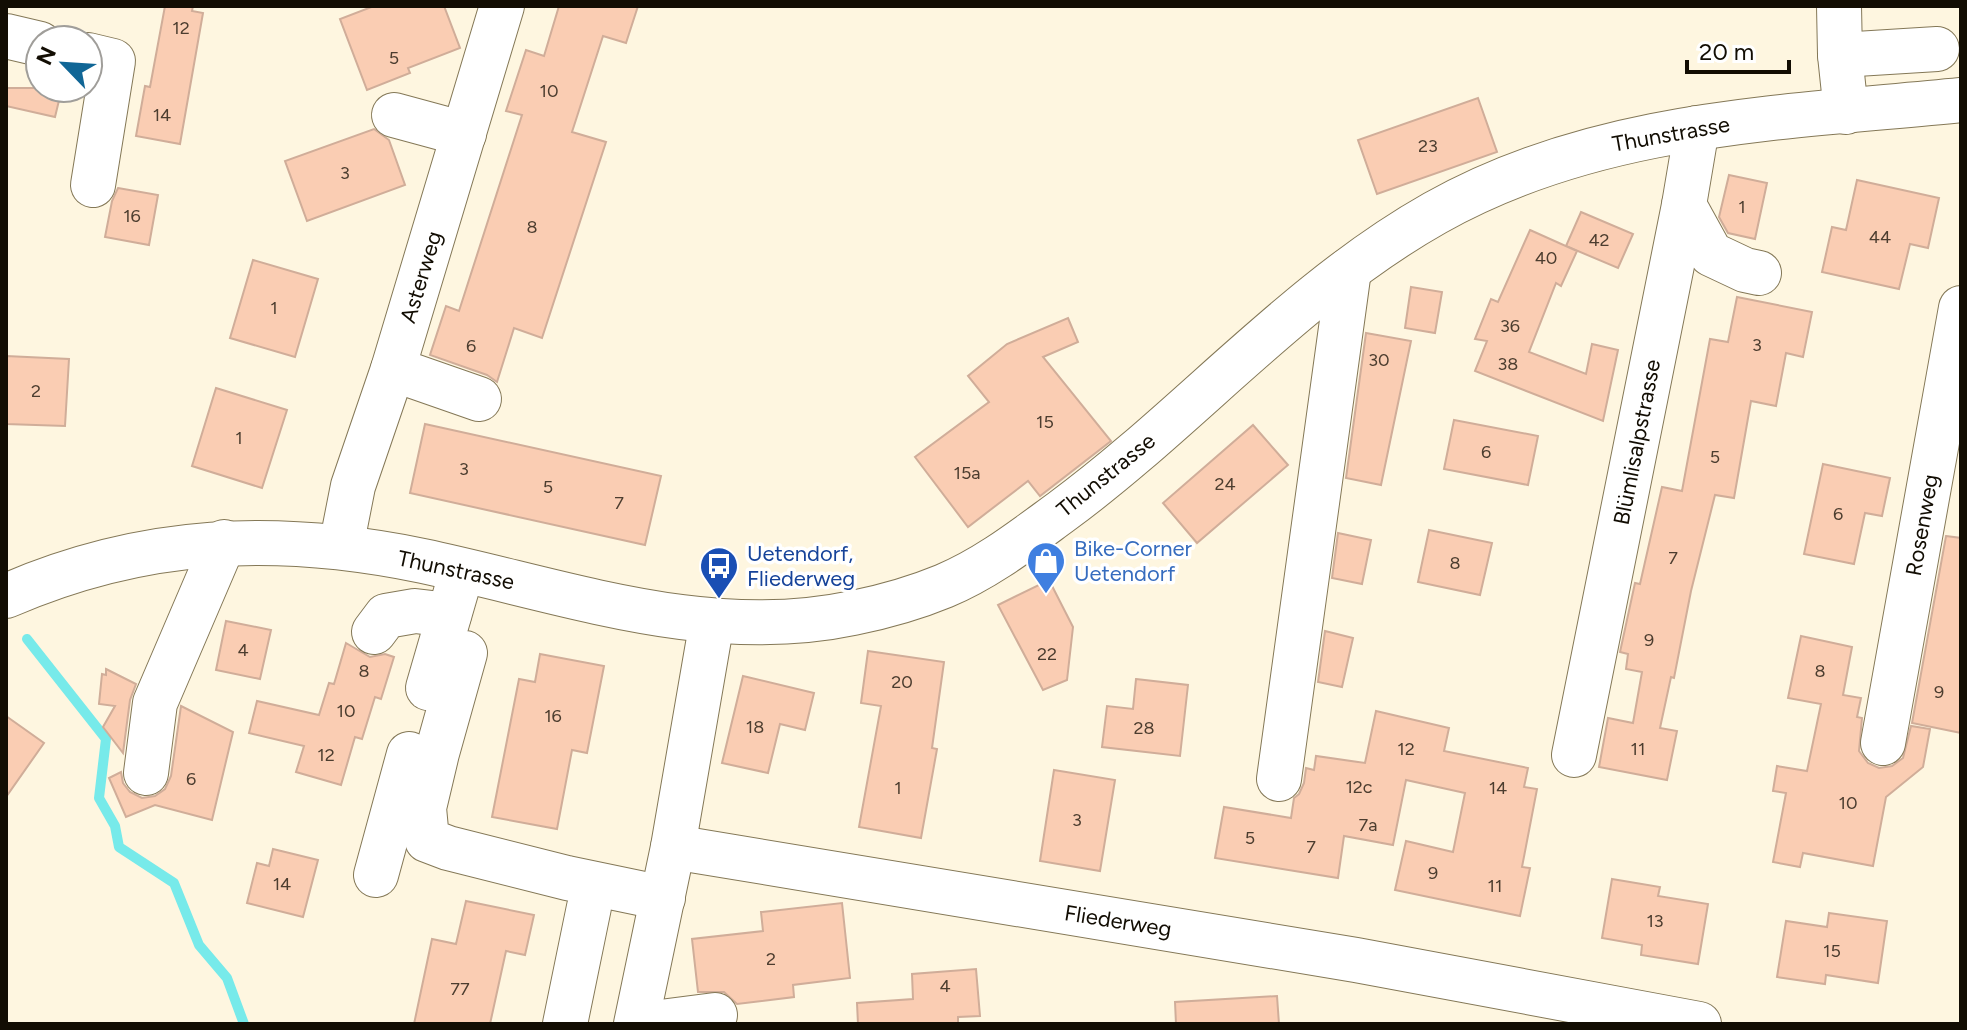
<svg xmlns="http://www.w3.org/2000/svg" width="1967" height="1030" font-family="Figtree,sans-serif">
  <rect width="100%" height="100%" fill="#fef6e0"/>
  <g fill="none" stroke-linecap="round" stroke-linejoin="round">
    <!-- stream -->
    <polyline stroke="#77eaea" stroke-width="10" points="27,639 106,739 99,798 115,826 119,847 174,883 199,945 227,978 244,1024"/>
  </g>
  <!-- building -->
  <g fill="#facdb3" stroke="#d0ad99" stroke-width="2">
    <polygon points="165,6 193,6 192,11 203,13 180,144 136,136 145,86 150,87"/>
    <polygon points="374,6 444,6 460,48 408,68 410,73 367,90 340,19"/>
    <polygon points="559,6 638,6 626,43 603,36 572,132 606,142 542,338 514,328 497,382 487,375 430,355 446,306 459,311 522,115 506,111 526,50 544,56"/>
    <polygon points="6,88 62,88 55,117 6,106"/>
    <polygon points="1478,98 1497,152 1377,194 1358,140"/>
    <polygon points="374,129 389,140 405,185 307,221 285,161"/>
    <polygon points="1729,175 1767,183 1755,239 1728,233 1719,217"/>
    <polygon points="1857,180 1939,198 1928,248 1910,244 1899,289 1822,272 1832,227 1846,230"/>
    <polygon points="118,188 158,195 149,245 105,237 112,201"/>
    <polygon points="1581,212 1633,234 1618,268 1566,246"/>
    <polygon points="1530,230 1577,251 1561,286 1556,283 1529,352 1586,374 1592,344 1618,350 1603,421 1475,371 1487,341 1475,339 1491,299 1498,302"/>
    <polygon points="253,260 318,279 295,357 230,338"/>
    <polygon points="1411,287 1442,292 1435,333 1405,328"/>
    <polygon points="1737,297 1812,312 1803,357 1786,353 1776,406 1751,401 1734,498 1715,495 1691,591 1674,678 1671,677 1660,728 1677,731 1667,780 1599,767 1608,718 1633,723 1642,672 1626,669 1628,654 1620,652 1635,583 1640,584 1662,487 1682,491 1710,339 1728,342"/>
    <polygon points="1068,318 1078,342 1043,357 1111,441 1040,496 1028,481 968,527 915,457 989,402 968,376 1007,344"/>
    <polygon points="1366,333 1411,341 1381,485 1346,478"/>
    <polygon points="6,356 69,359 65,426 6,424"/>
    <polygon points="216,388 287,410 262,488 192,466"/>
    <polygon points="1454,420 1538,436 1528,485 1444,469"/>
    <polygon points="425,424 661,476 645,545 410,493"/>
    <polygon points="1253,425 1288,465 1197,543 1163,503"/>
    <polygon points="1823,464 1890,478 1882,516 1865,513 1854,564 1804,554"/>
    <polygon points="1429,530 1492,543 1480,595 1418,582"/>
    <polygon points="1338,533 1371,540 1362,584 1332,578"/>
    <polygon points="1946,536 1961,538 1961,733 1912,723"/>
    <polygon points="1049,580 1073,627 1067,680 1043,690 998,605"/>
    <polygon points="226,621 271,630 260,679 216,670"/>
    <polygon points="1325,631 1353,638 1342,687 1318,682"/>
    <polygon points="1801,636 1852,647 1843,695 1861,698 1857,717 1862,718 1859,751 1868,763 1879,768 1892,766 1903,758 1911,726 1930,729 1923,767 1886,797 1873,866 1803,853 1800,867 1773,862 1786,793 1773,791 1777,766 1807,771 1821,704 1788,698"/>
    <polygon points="346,643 370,657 385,654 394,657 381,699 375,697 362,739 355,737 341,785 296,772 304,746 249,733 257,701 319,715 329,683 334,684"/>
    <polygon points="868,651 944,662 932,748 937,749 921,838 859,827 881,706 861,703"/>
    <polygon points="540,654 604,666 587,753 572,750 557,829 492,817 519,679 535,682"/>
    <polygon points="106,669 136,684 130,700 123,753 103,727 115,706 99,704 102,674 106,675"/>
    <polygon points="743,676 814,693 805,730 780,724 768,773 722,763"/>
    <polygon points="1136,679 1188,685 1180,756 1102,747 1107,706 1133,709"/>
    <polygon points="181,706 233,732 212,820 155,805 126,817 109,778 121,772 123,783 130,792 142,798 155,796 165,789 171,776"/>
    <polygon points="1376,711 1449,728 1444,751 1528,768 1524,787 1537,789 1522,867 1530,868 1520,916 1395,890 1406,841 1453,852 1465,793 1406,780 1393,845 1344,836 1338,878 1215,858 1224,807 1291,818 1294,798 1299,794 1304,783 1306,768 1314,770 1316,756 1365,763"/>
    <polygon points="6,716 44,743 6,797"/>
    <polygon points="1054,770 1115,780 1100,871 1040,861"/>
    <polygon points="273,849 318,860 303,917 247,903 257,863 269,866"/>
    <polygon points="1612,879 1660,887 1658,896 1708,904 1698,964 1641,955 1642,945 1602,938"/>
    <polygon points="466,901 534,915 525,955 506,951 490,1024 414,1024 432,939 456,944"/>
    <polygon points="842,903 850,978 793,985 794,997 737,1004 724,992 698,992 692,939 763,931 761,912"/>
    <polygon points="1829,913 1887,921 1878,983 1826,975 1825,984 1777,977 1786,921 1827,927"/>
    <polygon points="976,969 980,1016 958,1017 958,1024 858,1024 857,1003 913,999 912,974"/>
    <polygon points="1277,996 1279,1024 1176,1024 1175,1002"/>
  </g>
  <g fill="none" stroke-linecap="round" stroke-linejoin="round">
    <!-- minor casing -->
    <g stroke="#847857" stroke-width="46">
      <g id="minor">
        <polyline points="1839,6 1840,55 1846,112"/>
        <polyline points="6,36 40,44"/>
        <polyline points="88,55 113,61 93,185"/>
        <polyline points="1840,55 1937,49"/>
        <polyline points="394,115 464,134"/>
        <polyline points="1684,205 1711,254 1745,270 1759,273"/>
        <polyline points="393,369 479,399"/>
        <polyline points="341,547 353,486 393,369 502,6"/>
        <polyline points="374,632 386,616 415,611 449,615"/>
        <polyline points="465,653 437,753 424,808 427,840 448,848 567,878 663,898"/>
        <polyline points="428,688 462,571"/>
        <polyline points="1883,743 1961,308"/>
        <polyline points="1574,755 1684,205 1697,128"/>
        <polyline points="146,773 155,703 224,542"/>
        <polyline points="1279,779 1349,270"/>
        <polyline points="673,847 1356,960 1699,1024"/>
        <polyline points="376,875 409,754"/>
        <polyline points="565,1024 589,907"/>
        <polyline points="636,1024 673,847 712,621"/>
        <polyline points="645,1024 715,1015"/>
      </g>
    </g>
    <!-- major casing -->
    <g stroke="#847857" stroke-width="46">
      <path id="major" d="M6,596C144,536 277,531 423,561C565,591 706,644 853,613C883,607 915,598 944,586C987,568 1024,539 1061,512C1189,418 1295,292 1435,213C1596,122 1781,118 1961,100"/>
    </g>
    <!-- minor -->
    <use href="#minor" stroke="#fff" stroke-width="44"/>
    <!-- major -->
    <use href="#major" stroke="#fff" stroke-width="44"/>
  </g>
  <!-- icons -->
  <defs>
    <g id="shop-pin" transform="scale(2)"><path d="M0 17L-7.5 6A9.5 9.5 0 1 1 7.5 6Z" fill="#3f7fe0" stroke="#fff"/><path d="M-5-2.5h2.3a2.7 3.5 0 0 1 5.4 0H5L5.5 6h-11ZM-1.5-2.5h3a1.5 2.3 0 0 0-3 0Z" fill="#fff"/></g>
    <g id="bus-pin" transform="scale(2)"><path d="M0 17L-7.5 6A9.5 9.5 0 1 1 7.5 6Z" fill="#1a4fb4" stroke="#fff"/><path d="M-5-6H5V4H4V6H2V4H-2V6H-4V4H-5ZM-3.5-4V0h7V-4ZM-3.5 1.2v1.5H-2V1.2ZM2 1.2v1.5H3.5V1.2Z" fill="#fff"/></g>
  </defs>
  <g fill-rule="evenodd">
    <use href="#shop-pin" x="1046" y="561"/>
    <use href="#bus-pin" x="719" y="566"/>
  </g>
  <g text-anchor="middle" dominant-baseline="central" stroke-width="7" stroke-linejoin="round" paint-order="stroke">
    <!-- number labels -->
    <g font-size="18" fill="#4c3d2f">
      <text x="181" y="28">12</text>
      <text x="394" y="58">5</text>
      <text x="549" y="91">10</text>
      <text x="162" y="115">14</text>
      <text x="1428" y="146">23</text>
      <text x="345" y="173">3</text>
      <text x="1742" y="207">1</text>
      <text x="132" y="216">16</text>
      <text x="532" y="227">8</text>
      <text x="1880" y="237">44</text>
      <text x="1599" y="240">42</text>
      <text x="1546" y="258">40</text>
      <text x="274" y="308">1</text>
      <text x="1510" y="326">36</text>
      <text x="1757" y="345">3</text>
      <text x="471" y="346">6</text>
      <text x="1379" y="360">30</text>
      <text x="1508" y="364">38</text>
      <text x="36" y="391">2</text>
      <text x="1045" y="422">15</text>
      <text x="239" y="438">1</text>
      <text x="1486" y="452">6</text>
      <text x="1715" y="457">5</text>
      <text x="464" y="469">3</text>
      <text x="967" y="473">15a</text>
      <text x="1225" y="484">24</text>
      <text x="548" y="487">5</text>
      <text x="619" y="503">7</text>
      <text x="1838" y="514">6</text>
      <text x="1673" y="558">7</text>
      <text x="1455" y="563">8</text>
      <text x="1649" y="640">9</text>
      <text x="243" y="650">4</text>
      <text x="1047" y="654">22</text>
      <text x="364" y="671">8</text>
      <text x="1820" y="671">8</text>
      <text x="902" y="682">20</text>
      <text x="1939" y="692">9</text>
      <text x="346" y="711">10</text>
      <text x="553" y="716">16</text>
      <text x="755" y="727">18</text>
      <text x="1144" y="728">28</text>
      <text x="1406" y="749">12</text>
      <text x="1638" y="749">11</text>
      <text x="326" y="755">12</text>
      <text x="191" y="779">6</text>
      <text x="1359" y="787">12c</text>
      <text x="898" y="788">1</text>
      <text x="1498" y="788">14</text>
      <text x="1848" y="803">10</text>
      <text x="1077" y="820">3</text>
      <text x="1368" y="825">7a</text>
      <text x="1250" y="838">5</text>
      <text x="1311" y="847">7</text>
      <text x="1433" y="873">9</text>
      <text x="282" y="884">14</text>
      <text x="1495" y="886">11</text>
      <text x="1655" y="921">13</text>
      <text x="1832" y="951">15</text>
      <text x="771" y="959">2</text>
      <text x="945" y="986">4</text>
      <text x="460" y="989">77</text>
    </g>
    <!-- street labels -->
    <g font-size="22" fill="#120d03" stroke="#fff">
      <text transform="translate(1671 134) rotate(-10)">Thunstrasse</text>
      <text transform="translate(421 277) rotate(-73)">Asterweg</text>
      <text transform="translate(1637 442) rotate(-79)">Blümlisalpstrasse</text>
      <text transform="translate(1106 475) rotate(-39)">Thunstrasse</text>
      <text transform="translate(1922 525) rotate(-80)">Rosenweg</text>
      <text transform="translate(456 570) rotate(12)">Thunstrasse</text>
      <text transform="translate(1118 921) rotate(9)">Fliederweg</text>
    </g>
    <!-- shop labels -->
    <g font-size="22" fill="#366cbe" stroke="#fff" text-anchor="start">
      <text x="1074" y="548">Bike-Corner<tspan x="1074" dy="25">Uetendorf</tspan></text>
    </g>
    <!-- transit labels -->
    <g font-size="22" fill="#164399" stroke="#fff" text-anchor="start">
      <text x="747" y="553">Uetendorf,<tspan x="747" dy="25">Fliederweg</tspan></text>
    </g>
  </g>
  <!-- border -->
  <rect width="1967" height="1030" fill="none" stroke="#120d03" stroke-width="16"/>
  <!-- north arrow -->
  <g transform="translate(64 64) rotate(295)"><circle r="38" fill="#ffffff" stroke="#a09e9a" stroke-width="2"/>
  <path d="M0-6L14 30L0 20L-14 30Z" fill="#106696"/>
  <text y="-12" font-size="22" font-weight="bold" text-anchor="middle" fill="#120d03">N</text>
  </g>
  <!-- scale -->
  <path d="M1687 60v12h102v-12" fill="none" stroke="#120d03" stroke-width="4"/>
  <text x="1699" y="60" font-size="24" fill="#120d03" stroke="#ffffff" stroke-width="6" paint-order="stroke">20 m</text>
</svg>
